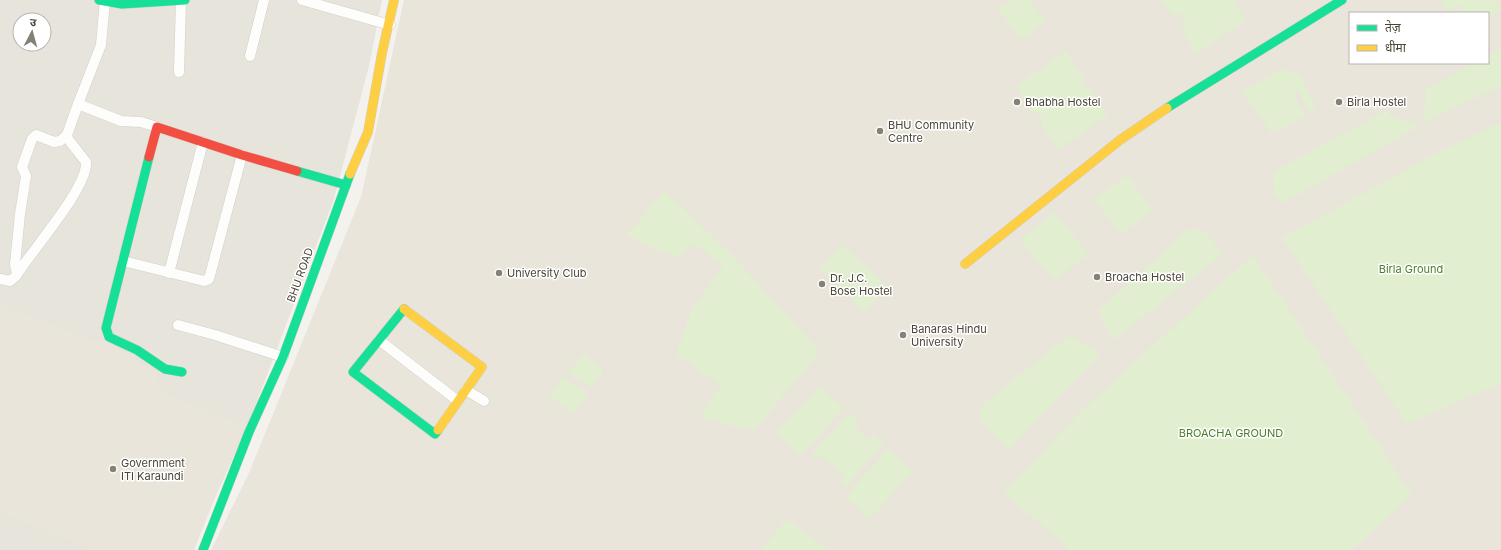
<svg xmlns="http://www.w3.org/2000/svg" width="1501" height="550" font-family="Inter,'Noto Sans Devanagari',sans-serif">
  <rect width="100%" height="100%" fill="#f4f2ee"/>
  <!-- residential -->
  <path fill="#e7e4dc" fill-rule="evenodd" d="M0,0H382L369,66L334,199L248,425L191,550H0ZM20,20H44V44H20Z"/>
  <!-- education -->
  <g fill="#eae5da" fill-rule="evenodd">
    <path d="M404,0H1501V550H211L249,473L361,197ZM1350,13H1488V63H1350Z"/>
    <polygon points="0,305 133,356 156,375 158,391 244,426 194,550 92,550 0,512"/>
  </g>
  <!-- green -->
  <g fill="#e1eecf">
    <polygon points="1011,0 1030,0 1046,23 1020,40 998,8"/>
    <polygon points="1162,0 1233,0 1246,20 1197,53 1181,30 1187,26 1179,13 1173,16"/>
    <polygon points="1440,0 1497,0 1501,11 1488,18 1488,13 1462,13 1459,5 1447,11"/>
    <polygon points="1501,48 1501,86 1424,122 1422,117 1426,104 1425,89 1474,63 1488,63 1488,55"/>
    <polygon points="1066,51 1085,80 1083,82 1087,87 1089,86 1108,115 1058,150 1040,123 1043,121 1036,111 1032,114 1016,86"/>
    <polygon points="1281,69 1298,74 1316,108 1309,112 1299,91 1293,94 1300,108 1302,107 1306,115 1272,134 1243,92"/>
    <path d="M1387,110C1392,120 1403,122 1413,121L1417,127L1283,203L1275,193L1273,172Z"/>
    <polygon points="1501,122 1501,383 1407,424 1282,238 1435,154"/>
    <polygon points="1127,175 1153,210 1121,234 1094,200"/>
    <polygon points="665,191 733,256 820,352 754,431 700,417 721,385 676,355 691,311 724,264 694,244 679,257 655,249 627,235"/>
    <polygon points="1054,212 1088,254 1055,281 1020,240"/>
    <path d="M1189,229C1209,228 1212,241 1222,255L1113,340L1098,311Z"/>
    <polygon points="842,245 888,287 865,312 819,268"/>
    <polygon points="1253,255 1412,495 1352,550 1070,550 1004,492 1083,409"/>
    <polygon points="1070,335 1100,354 1009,450 981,420 979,412 981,406"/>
    <polygon points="584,354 604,371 592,388 568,373"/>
    <polygon points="562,377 588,393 574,414 549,396"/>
    <polygon points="820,386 844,408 801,455 777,433"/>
    <polygon points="849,413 860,423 856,428 869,440 874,435 884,444 846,486 841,481 844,476 821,455 817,459 812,454"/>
    <polygon points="888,449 913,471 870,519 845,497"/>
    <polygon points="787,519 829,550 761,550"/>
  </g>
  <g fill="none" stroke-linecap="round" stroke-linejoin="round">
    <!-- street casing -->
    <g stroke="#d2d0cb" stroke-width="11">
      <g id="street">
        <polyline points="302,0 390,25"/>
        <polyline points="105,1 101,45 78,104 121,121 141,122 157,127"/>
        <polyline points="250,56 264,0"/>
        <polyline points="179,72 181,1"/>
        <polyline points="123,261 204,281 209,279 242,155"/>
        <polyline points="169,273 203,142"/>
        <polyline points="17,274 15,264 20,214 26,176 22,167 32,139 36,135 54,142 60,141 67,135"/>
        <path d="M0,279L10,281L16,276C31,251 88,188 86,162L68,139L67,135L78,104"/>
        <polyline points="178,325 215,335 283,357"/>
        <polyline points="379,340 458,401"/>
        <polyline points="466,390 484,401"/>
      </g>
    </g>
    <!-- fast casing -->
    <g stroke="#d3cfc5" stroke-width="10">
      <g id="fast">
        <polyline points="99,0 122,4 185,0"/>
        <polyline points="1167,108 1342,0"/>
        <polyline points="149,157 106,328 109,337 137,350 165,369 182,372"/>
        <polyline points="297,171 346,185"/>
        <polyline points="404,309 353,372 435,434 438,430"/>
        <polyline points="203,550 249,432 283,357 350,174"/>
      </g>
    </g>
    <!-- slow casing -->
    <g stroke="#d3cfc5" stroke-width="10">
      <g id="slow">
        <polyline points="350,174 368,132 382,53 394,0"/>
        <polyline points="965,264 1120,140 1167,108"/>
        <polyline points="404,309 482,367 438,430"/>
      </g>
    </g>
    <!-- jam casing -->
    <g stroke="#d3cfc5" stroke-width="10">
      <polyline id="jam" points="149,157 157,127 242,155 297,171"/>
    </g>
    <!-- street -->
    <use href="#street" stroke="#fdfdfc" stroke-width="10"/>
    <!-- fast -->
    <use href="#fast" stroke="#16e098" stroke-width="9"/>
    <!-- slow -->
    <use href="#slow" stroke="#ffcf43" stroke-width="9"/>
    <!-- jam -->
    <use href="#jam" stroke="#f24e42" stroke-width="9"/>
  </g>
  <!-- markers -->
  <g fill="#868178" stroke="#fff" stroke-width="1.5">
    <circle cx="1017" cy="102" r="4"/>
    <circle cx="1339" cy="102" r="4"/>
    <circle cx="880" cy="131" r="4"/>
    <circle cx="499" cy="273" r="4"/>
    <circle cx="1097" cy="277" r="4"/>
    <circle cx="822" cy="284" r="4"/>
    <circle cx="903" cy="335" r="4"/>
    <circle cx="113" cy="469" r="4"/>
  </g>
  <g text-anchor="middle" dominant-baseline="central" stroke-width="3" stroke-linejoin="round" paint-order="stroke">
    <!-- poi labels -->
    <g font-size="11" fill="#4b4439" stroke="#fff" text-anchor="start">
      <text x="1025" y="102">Bhabha Hostel</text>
      <text x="1347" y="102">Birla Hostel</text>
      <text x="888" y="125">BHU Community<tspan x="888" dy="13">Centre</tspan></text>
      <text x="507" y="273">University Club</text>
      <text x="1105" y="277">Broacha Hostel</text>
      <text x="830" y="278">Dr. J.C.<tspan x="830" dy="13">Bose Hostel</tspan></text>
      <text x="911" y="329">Banaras Hindu<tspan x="911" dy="13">University</tspan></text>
      <text x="121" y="463">Government<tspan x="121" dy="13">ITI Karaundi</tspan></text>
    </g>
    <!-- park labels -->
    <g font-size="11" fill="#4a7f2a" stroke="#fff">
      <text x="1411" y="269">Birla Ground</text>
      <text x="1231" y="433">BROACHA GROUND</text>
    </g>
    <!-- street labels -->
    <g font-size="11" fill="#4b4439" stroke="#fff">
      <text transform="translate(300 275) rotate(-70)">BHU ROAD</text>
    </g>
  </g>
  <!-- legend -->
  <rect x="1349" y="12" width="140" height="52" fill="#ffffff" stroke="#b7b4b0"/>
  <rect x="1357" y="25" width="20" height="6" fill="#16e098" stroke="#b7b4b0"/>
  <text x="1385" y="32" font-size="12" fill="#4b4439">तेज़</text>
  <rect x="1357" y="45" width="20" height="6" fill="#ffcf43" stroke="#b7b4b0"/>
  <text x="1385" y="52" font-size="12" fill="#4b4439">धीमा</text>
  <!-- north arrow -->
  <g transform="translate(32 32) rotate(6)"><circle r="19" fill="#ffffff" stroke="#b7b4b0"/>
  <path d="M0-3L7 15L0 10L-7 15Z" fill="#868178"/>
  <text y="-6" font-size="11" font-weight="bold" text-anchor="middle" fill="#4b4439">उ</text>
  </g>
</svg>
